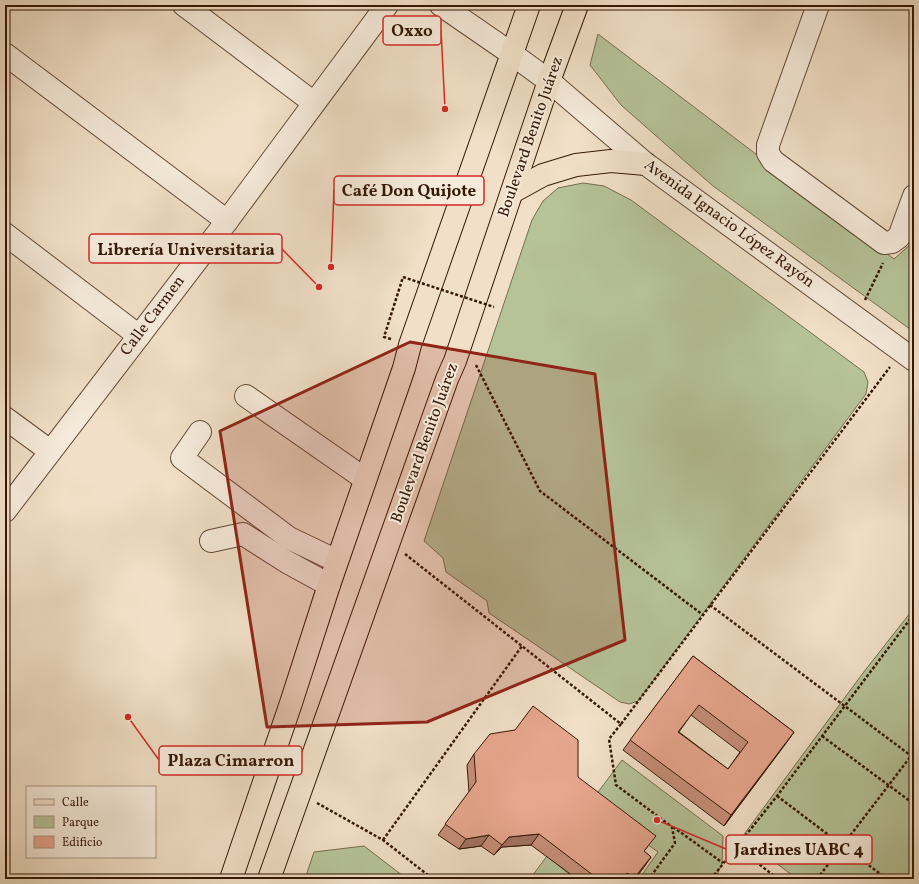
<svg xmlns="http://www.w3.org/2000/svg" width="919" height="884" font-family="Vollkorn,serif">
  <rect width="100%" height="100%" fill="#f1e0c7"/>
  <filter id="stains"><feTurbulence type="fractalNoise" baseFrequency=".005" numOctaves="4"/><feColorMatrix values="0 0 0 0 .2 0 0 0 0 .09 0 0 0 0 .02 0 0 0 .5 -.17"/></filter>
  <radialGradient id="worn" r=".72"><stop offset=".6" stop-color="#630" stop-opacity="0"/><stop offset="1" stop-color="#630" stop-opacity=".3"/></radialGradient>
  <!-- green -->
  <g fill="#b6c399" stroke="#766d4f">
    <polygon points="598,34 894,259 912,243 914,245 914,332 713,186 621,105 590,65"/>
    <polygon points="583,183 604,186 631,200 864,372 868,382 866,394 638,701 629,704 620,702 489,613 487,601 446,572 443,558 424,541 532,220 543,201 558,188"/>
    <polygon points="914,608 914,879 797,879 742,837 863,673"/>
    <polygon points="622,760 723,836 722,864 715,879 639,879 658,852 590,803"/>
    <polygon points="364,846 407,879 305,879 314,852"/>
    <polygon points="547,856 575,879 530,879"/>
  </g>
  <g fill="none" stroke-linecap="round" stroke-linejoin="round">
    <!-- minor casing -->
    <g stroke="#644936" stroke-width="24">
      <g id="minor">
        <polyline points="184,5 314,103"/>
        <polyline points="441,5 512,54 549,81 646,164 914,360"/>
        <polyline points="818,5 768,145 768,153 773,161 884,243 892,242 899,237 914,196"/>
        <polyline points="5,54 227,221"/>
        <polyline points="5,234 139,336"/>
        <polyline points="246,396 365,479"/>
        <polyline points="5,418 50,451"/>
        <polyline points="200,432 182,458 289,538 337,561"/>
        <polyline points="5,511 227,221 387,5"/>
        <polyline points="211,541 243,534 287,562 329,585"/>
      </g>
    </g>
    <!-- major casing -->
    <g stroke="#351705" stroke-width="24">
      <g id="major">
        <polyline points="512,192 543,175 576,165 611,161 646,164"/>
        <polyline points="231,879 291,703 329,585 404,368 410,345 529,5"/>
        <polyline points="269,879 447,379 455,361 549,81 577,5"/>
      </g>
    </g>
    <!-- path -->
    <g stroke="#351705" stroke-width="2.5" stroke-dasharray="3 2" stroke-linecap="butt">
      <polyline points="865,300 883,263"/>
      <polyline points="391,339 384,337 403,277"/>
      <polyline points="476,365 540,491 703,615"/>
      <polyline points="405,554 621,724 890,367"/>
      <polyline points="710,605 914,758"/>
      <polyline points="621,724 609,739 616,785 672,827 675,843 649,879"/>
      <polyline points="822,736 914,804"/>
      <polyline points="777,796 887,879"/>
      <polyline points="317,803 383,840 433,879"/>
      <polyline points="673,827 723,863"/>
      <polyline points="383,840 522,646"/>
      <polyline points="736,846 778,879"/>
      <polyline points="711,879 777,796 914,614"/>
      <polyline points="817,879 911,756"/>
    </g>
    <!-- minor -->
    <use href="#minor" stroke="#f6ebdb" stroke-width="22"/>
    <!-- major -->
    <use href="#major" stroke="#f1e0c7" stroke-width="22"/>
    <!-- path-bridge -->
    <polyline stroke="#351705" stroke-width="2.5" stroke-dasharray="3 2" stroke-linecap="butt" points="403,277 494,307"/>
  </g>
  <!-- wall -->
  <g fill="#c78f7a" stroke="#351705" fill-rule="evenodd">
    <path d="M693,656L794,732L724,826L623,750ZM691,715L740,752L728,769L679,732Z"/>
    <polygon points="474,754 578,777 648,846 644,851 651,857 644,867 635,879 577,879 531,845 502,847 494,855 481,846 459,849 438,835 469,792 467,765"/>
  </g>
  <!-- shaded-wall -->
  <g fill="#a27463" stroke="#351705">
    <polygon points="794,732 787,742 724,826 731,815"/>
    <polygon points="539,834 531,845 502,847 494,855 502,845 509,837"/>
    <polygon points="489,835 481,846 459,849 466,839"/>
    <polygon points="651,857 644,867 635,879 633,879"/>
  </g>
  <!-- building -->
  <g fill="#e7a68e" stroke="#351705" fill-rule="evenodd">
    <path d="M693,656L794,732L731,815L630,740ZM699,705L748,742L728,769L678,732Z"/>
    <polygon points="533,706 578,740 578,777 656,836 644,851 651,857 634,878 627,873 623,879 598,879 539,834 509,837 502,845 489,835 466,839 445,824 476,782 474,754 490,734 515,730"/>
  </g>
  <!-- marked area -->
  <path fill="#8f2418" fill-opacity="0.2" stroke="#8f2418" stroke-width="3" stroke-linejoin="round" d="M410,342L595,374L625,640L427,722L267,727L220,431Z"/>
  <g text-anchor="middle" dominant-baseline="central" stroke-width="4" stroke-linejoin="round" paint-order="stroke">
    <!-- street labels -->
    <g font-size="16" fill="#351705" stroke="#f6ebdb">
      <text transform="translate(531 137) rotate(-71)">Boulevard Benito Juárez</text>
      <text transform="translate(729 224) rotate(36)">Avenida Ignacio López Rayón</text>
      <text transform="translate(153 316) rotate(-53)">Calle Carmen</text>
      <text transform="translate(425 443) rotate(-70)">Boulevard Benito Juárez</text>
    </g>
  </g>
  <!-- callouts -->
  <path fill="none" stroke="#d62828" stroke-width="1.5" d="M445 109L441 30M331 267L334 190M319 287L282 249M128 717L159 760M657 820L726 849"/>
  <g fill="#d62828" stroke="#f6ebdb" stroke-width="1.5">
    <circle cx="445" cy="109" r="4"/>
    <circle cx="331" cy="267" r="4"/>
    <circle cx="319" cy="287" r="4"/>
    <circle cx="128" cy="717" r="4"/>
    <circle cx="657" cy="820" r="4"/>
  </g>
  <g fill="#f6ebdb" stroke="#d62828" stroke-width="1.5">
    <rect x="383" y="16" width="58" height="29" rx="4"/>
    <rect x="334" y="176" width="150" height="29" rx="4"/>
    <rect x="89" y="234" width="193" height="29" rx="4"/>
    <rect x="159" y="746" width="143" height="29" rx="4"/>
    <rect x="726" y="835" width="146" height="29" rx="4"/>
  </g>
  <g font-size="17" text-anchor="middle" font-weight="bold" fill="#351705">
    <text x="412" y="36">Oxxo</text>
    <text x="409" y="196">Café Don Quijote</text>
    <text x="186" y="255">Librería Universitaria</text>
    <text x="231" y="766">Plaza Cimarron</text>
    <text x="799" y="855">Jardines UABC 4</text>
  </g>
  <!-- margin -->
  <rect width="919" height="884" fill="none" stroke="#f1e0c7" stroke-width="20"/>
  <rect x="6" y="6" width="907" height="872" fill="none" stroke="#351705" stroke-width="2"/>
  <rect x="10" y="10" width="899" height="864" fill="none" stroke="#351705"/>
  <!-- legend -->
  <rect x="26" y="786" width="130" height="72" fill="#f6ebdb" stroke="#a99685"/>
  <rect x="34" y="799" width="20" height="6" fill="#f1e0c7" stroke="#a99685"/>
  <text x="62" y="806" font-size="12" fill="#351705">Calle</text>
  <rect x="34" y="816" width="20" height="12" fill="#b6c399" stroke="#a99685"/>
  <text x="62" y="826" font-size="12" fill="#351705">Parque</text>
  <rect x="34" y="836" width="20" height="12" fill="#e7a68e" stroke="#a99685"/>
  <text x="62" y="846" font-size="12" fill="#351705">Edificio</text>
  <rect width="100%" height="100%" filter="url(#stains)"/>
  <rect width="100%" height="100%" fill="url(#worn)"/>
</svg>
